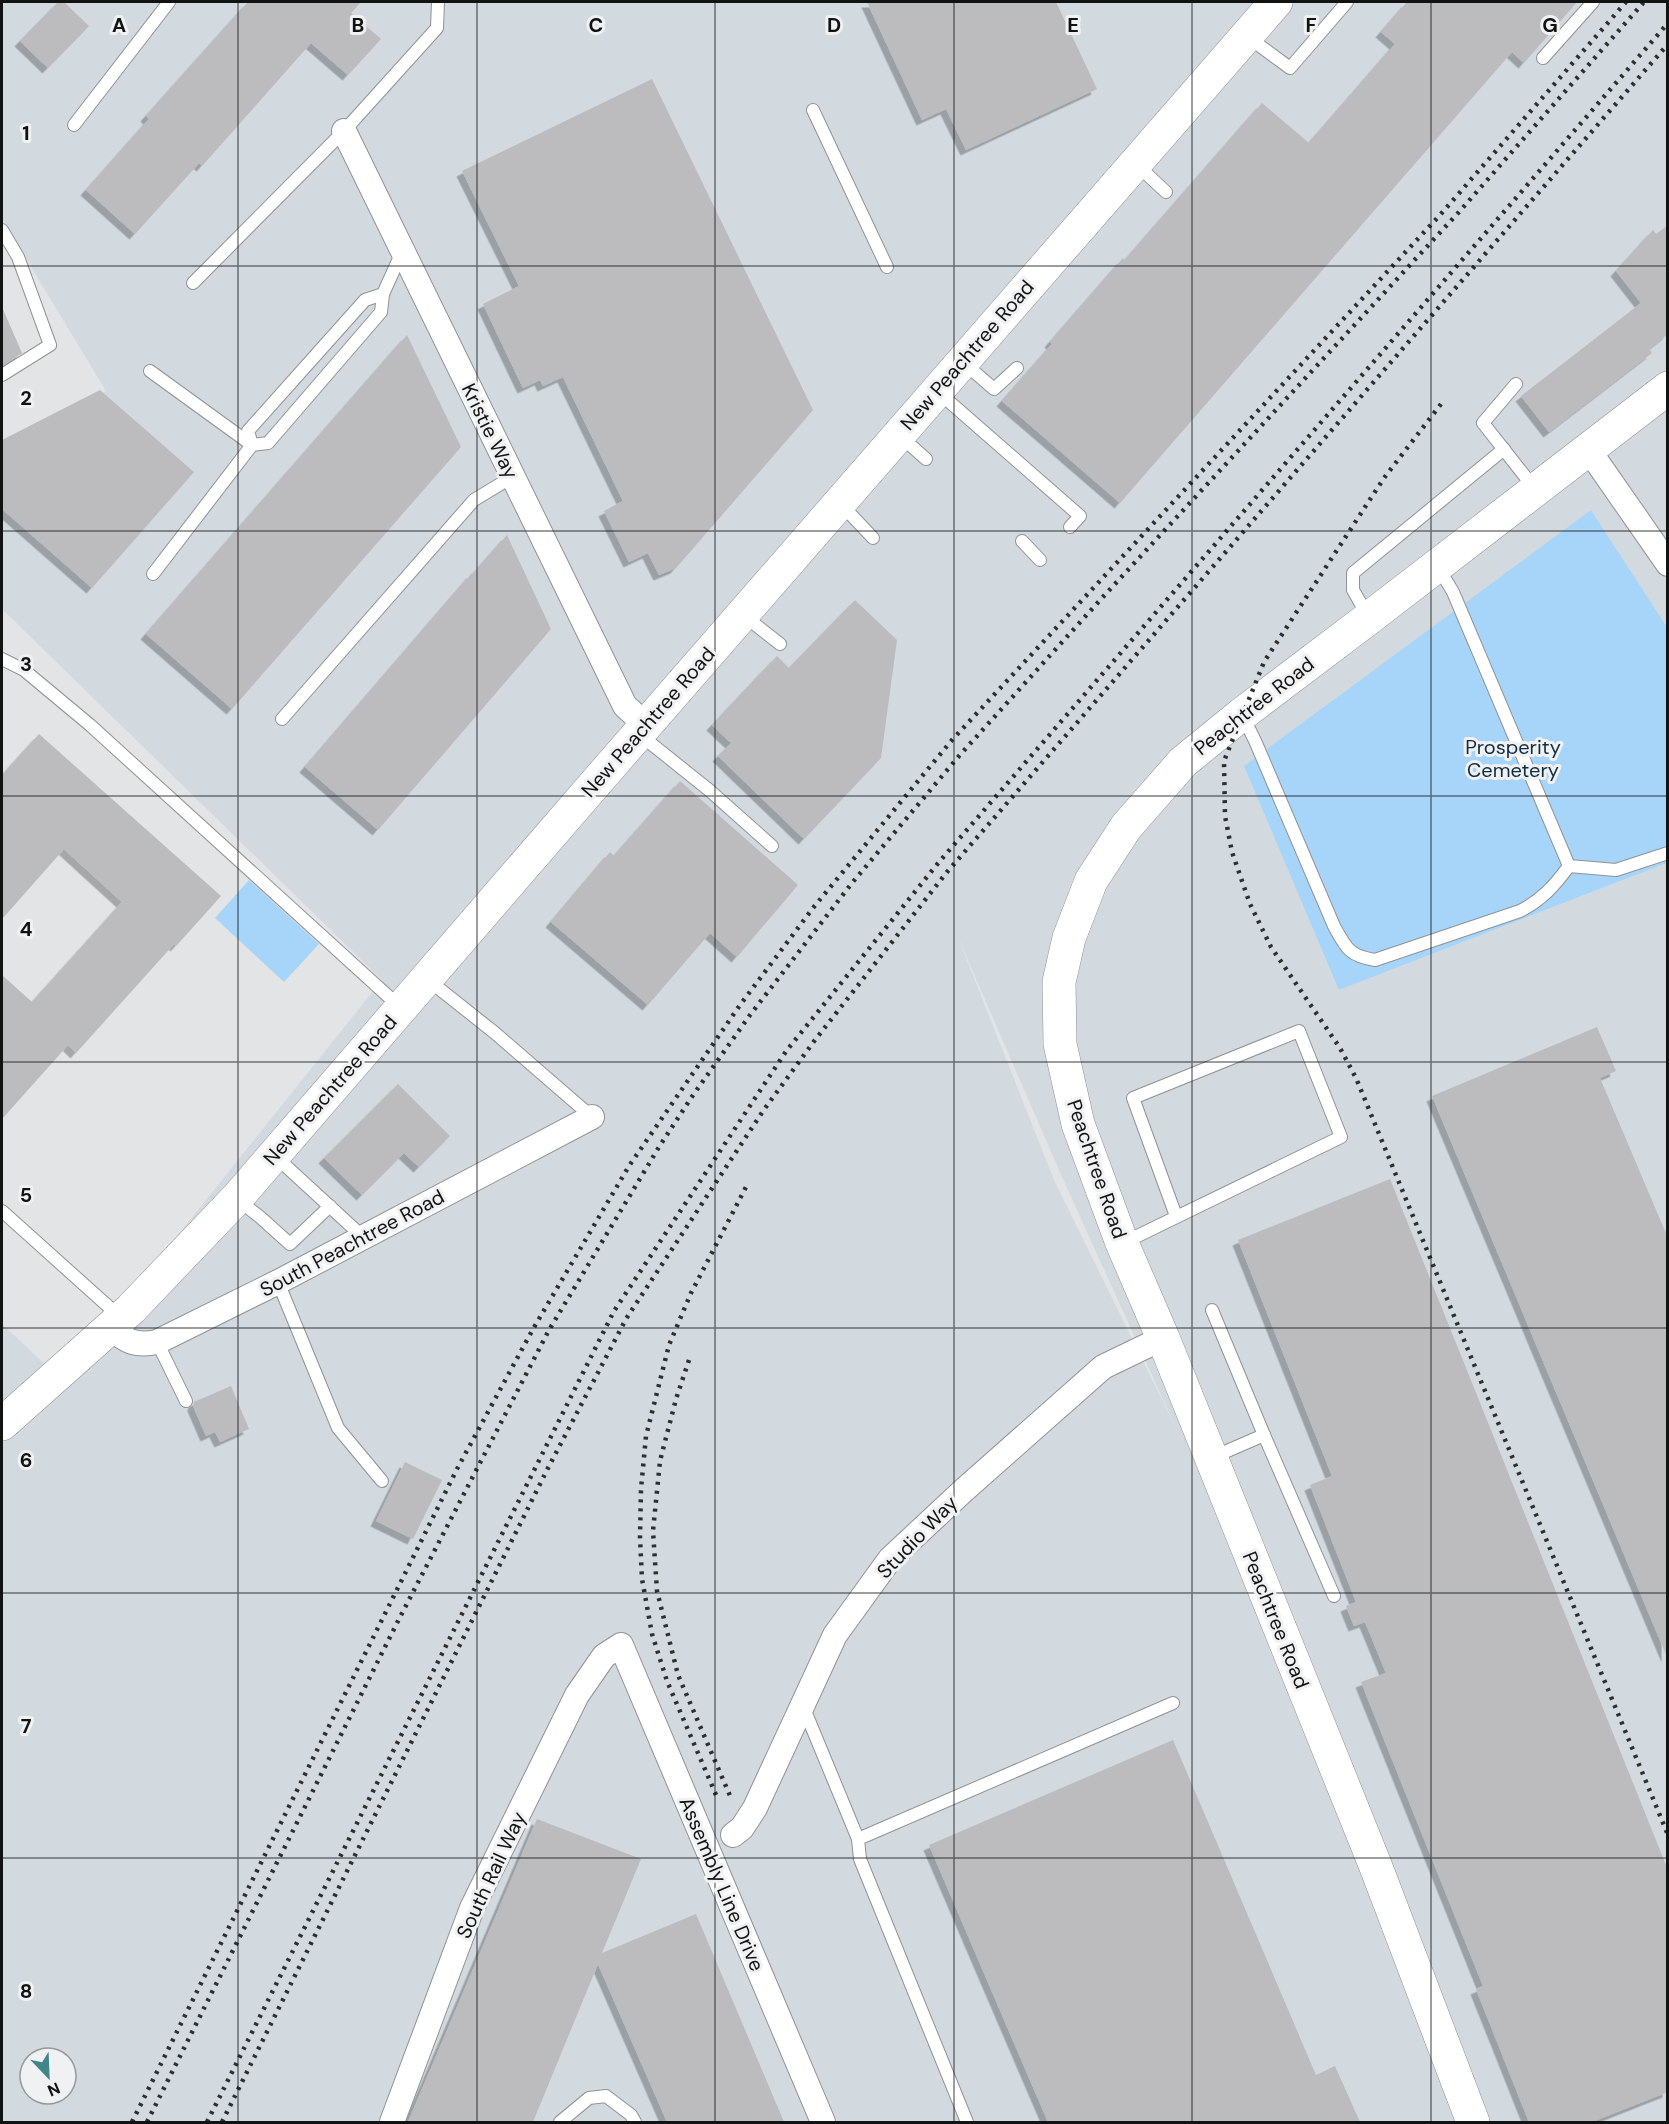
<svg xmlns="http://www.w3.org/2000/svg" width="1669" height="2124" font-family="'DM Sans',sans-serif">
  <defs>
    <filter id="shadow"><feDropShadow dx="-5.5" dy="5.5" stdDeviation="0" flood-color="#0004"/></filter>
  </defs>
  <rect width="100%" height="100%" fill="#e2e4e5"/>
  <!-- built -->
  <path fill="#d2dae0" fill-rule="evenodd" d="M2,2H1667V627L1591,510L1339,990L1667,863V2122H2V1324L62,1380L382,980L2,609V442L106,391L2,219ZM957,935L1062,1177L1176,1428L1054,1180ZM30,2058H66V2094H30Z"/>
  <!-- green -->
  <g fill="#a6d5f9">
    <polygon points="1591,510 1667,627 1667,863 1339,990 1244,766"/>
    <polygon points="249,880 319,944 284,982 215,918"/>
  </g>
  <!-- building -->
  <g fill="#bcbbbd" filter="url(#shadow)">
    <polygon points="58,2 64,2 89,26 48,68 20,41"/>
    <polygon points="248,2 361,2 351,13 381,39 348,75 311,43 202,166 199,163 135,234 86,190 149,119 146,116"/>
    <polygon points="867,2 1056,2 1097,89 966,150 946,109 922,120"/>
    <polygon points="1407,2 1577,2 1524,63 1512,52 1120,503 1002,401 1052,344 1050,342 1123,258 1125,260 1262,103 1309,143 1395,44 1381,32"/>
    <polygon points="652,79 813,410 676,568 659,575 648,553 629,562 604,511 623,501 563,377 543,386 540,380 523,388 502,344 483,304 519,286 462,171"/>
    <polygon points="1668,225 1668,334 1649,349 1652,353 1549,432 1521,396 1641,303 1616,271 1653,230 1656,234"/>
    <polygon points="2,307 22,353 2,366"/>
    <polygon points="407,335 461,447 232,709 146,634"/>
    <polygon points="100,390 194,472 92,588 2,509 2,440"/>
    <polygon points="507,535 551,629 378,830 305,767 472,573 473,574"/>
    <polygon points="855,600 897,640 881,758 804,839 718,756 731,743 712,725 777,656 789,668"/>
    <polygon points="39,734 221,896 176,946 174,944 76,1053 68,1045 2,1119 2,975 32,1002 122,902 64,849 2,919 2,775"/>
    <polygon points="680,781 798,885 737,957 710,933 648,1005 551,922 610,852 614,856"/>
    <polygon points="1597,1027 1616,1071 1600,1078 1668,1238 1667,1657 1432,1096"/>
    <polygon points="398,1084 450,1136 419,1167 404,1153 362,1195 324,1158"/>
    <polygon points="1390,1179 1668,1870 1668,2092 1592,2122 1529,2122 1476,1989 1483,1986 1361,1682 1386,1673 1365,1622 1354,1626 1346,1606 1356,1602 1310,1485 1332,1476 1238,1240"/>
    <polygon points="231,1386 249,1429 220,1442 215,1432 206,1436 193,1406 194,1402"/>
    <polygon points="405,1462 442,1480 413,1539 376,1521"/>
    <polygon points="1173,1740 1316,2075 1335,2066 1360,2122 1048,2122 929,1845"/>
    <polygon points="537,1819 641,1859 602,1953 696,1914 784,2122 667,2122 598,1964 533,2122 408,2122"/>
  </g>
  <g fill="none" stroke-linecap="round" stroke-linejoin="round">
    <!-- lane casing -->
    <g stroke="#919293" stroke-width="14">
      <g id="lane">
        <polyline points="1248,37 1290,68 1347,2"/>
        <polyline points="1543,58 1593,2"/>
        <polyline points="813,110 887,267"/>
        <polyline points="74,125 169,2"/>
        <polyline points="1136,164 1166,192"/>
        <polyline points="2,230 18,257 50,345 2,375"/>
        <polyline points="193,283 344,131 437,28 438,2"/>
        <polyline points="383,294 365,300 248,431 252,445 268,443 381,312 383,294 402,252"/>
        <polyline points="964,363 994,389 1017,368"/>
        <polyline points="150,371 252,445 153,574"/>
        <polyline points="1516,384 1483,423 1535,489"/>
        <polyline points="937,391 1080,516 1070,527"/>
        <polyline points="899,435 926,459"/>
        <polyline points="840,503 873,538"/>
        <polyline points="1022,541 1040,560"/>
        <polyline points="1438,567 1453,592 1569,866 1616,870 1668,853"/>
        <polyline points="743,615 780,644"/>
        <polyline points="1369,618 1353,590 1353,573 1504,449"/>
        <polyline points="2,659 24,670 90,725 400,1007"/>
        <path d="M1242,714L1256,743L1334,926C1346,948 1349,956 1375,960L1520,911C1542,900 1555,885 1569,866"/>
        <polyline points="282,719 474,500 512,477"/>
        <polyline points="639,734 709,790 772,846"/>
        <polyline points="427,979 495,1033 592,1117"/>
        <polyline points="276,1157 363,1237"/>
        <polyline points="237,1199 260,1217 290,1244 330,1206"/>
        <polyline points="2,1211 119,1316"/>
        <polyline points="1123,1243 1341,1137 1299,1031 1133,1098 1176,1216"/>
        <polyline points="278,1282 338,1428 382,1481"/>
        <polyline points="157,1342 186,1401"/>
        <polyline points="1264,1435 1334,1596"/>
        <polyline points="1211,1458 1264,1435 1212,1310"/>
        <polyline points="803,1706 858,1839"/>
        <polyline points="560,2122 589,2098 606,2096 631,2115 635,2122"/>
        <polyline points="967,2122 860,1859 858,1839 1173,1703"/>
      </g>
    </g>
    <!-- street casing -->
    <g stroke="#919293" stroke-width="26">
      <g id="street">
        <polyline points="344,131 625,706 646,725"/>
        <polyline points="1588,449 1668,564"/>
        <path d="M111,1328C126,1342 136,1346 157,1342L278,1282L592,1117"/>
        <polyline points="733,1835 742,1828 755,1808 835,1635 890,1559 964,1490 1103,1367 1163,1338"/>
        <polyline points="392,2122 472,1908 577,1695 604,1656 621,1645 823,2122"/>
      </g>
    </g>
    <!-- secondary casing -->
    <g stroke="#919293" stroke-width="34">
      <g id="secondary">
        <polyline points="2,1424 131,1309 237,1198 593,786 1276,2"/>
        <polyline points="1473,2122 1376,1867 1163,1338 1122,1243 1078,1124 1060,1044 1059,982 1069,938 1091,881 1126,827 1183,762 1242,714 1369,618 1668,388"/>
      </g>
    </g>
    <!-- lane -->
    <use href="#lane" stroke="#fff" stroke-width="12"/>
    <!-- street -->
    <use href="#street" stroke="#fff" stroke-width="24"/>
    <!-- secondary -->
    <use href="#secondary" stroke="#fff" stroke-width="33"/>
    <!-- rail -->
    <g stroke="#2d2e2e" stroke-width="4.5" stroke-dasharray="3 6" stroke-linecap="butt">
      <polyline points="1441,404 1384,478 1264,662 1224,761 1225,816 1232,852 1250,904 1271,947 1340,1048 1356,1078 1668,1835"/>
      <polyline points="689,1360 676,1399 660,1461 653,1531 657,1591 678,1675 731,1798"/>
      <polyline points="716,1795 667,1681 652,1634 642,1579 640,1538 641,1489 646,1436 669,1345 691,1293 746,1187"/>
      <polyline points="132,2122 457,1469 533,1329 629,1166 740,1005 813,908 952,740 1440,215 1626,2"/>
      <polyline points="147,2122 399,1619 549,1330 659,1147 691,1098 750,1015 852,883 959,756 1102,598 1459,212 1644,2"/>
      <polyline points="207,2122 614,1311 787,1050 939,862 1668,23"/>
      <polyline points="222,2122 547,1470 626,1319 763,1111 815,1040 947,872 1668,44"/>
    </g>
  </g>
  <!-- grid -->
  <path fill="none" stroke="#111212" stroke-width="1.5" stroke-opacity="0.55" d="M238,2V2122M477,2V2122M715,2V2122M954,2V2122M1192,2V2122M1431,2V2122M2,266H1668M2,531H1668M2,796H1668M2,1062H1668M2,1328H1668M2,1593H1668M2,1858H1668"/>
  <g text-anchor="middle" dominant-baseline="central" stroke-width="6" stroke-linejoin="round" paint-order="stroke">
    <!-- street labels -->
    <g font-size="20" fill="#111212" stroke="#f0f1f2">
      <text transform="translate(967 355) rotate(-49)">New Peachtree Road</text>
      <text transform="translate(490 431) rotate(64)">Kristie Way</text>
      <text transform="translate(1254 706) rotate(-38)">Peachtree Road</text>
      <text transform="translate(648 722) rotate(-49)">New Peachtree Road</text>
      <text transform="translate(330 1090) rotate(-49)">New Peachtree Road</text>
      <text transform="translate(1097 1169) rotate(71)">Peachtree Road</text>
      <text transform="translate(352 1243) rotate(-28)">South Peachtree Road</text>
      <text transform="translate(917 1537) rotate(-46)">Studio Way</text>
      <text transform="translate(1276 1620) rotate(68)">Peachtree Road</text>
      <text transform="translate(491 1875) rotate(-65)">South Rail Way</text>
      <text transform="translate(722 1884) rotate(67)">Assembly Line Drive</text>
    </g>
    <!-- park labels -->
    <g font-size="20" fill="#102d40" stroke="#f0f1f2">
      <text x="1513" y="747">Prosperity<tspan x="1513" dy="23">Cemetery</tspan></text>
    </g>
  </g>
  <g font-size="20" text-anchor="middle" font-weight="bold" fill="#111212" stroke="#f0f1f2" stroke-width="6" stroke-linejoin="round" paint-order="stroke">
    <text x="119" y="32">A</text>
    <text x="358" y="32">B</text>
    <text x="596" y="32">C</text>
    <text x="834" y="32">D</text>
    <text x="1073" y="32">E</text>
    <text x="1311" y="32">F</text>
    <text x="1550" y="32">G</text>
    <text x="26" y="140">1</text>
    <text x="26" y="405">2</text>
    <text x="26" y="671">3</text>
    <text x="26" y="936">4</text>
    <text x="26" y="1202">5</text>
    <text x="26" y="1467">6</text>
    <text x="26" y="1733">7</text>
    <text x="26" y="1998">8</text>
  </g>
  <!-- border -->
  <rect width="1669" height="2124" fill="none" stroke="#111212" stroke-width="6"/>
  <!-- north arrow -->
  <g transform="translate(48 2076) rotate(157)"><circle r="28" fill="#f0f1f2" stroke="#979898" stroke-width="1.5"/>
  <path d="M0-4.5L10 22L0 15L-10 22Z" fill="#3f8786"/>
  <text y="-9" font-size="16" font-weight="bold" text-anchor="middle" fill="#111212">N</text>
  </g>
</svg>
